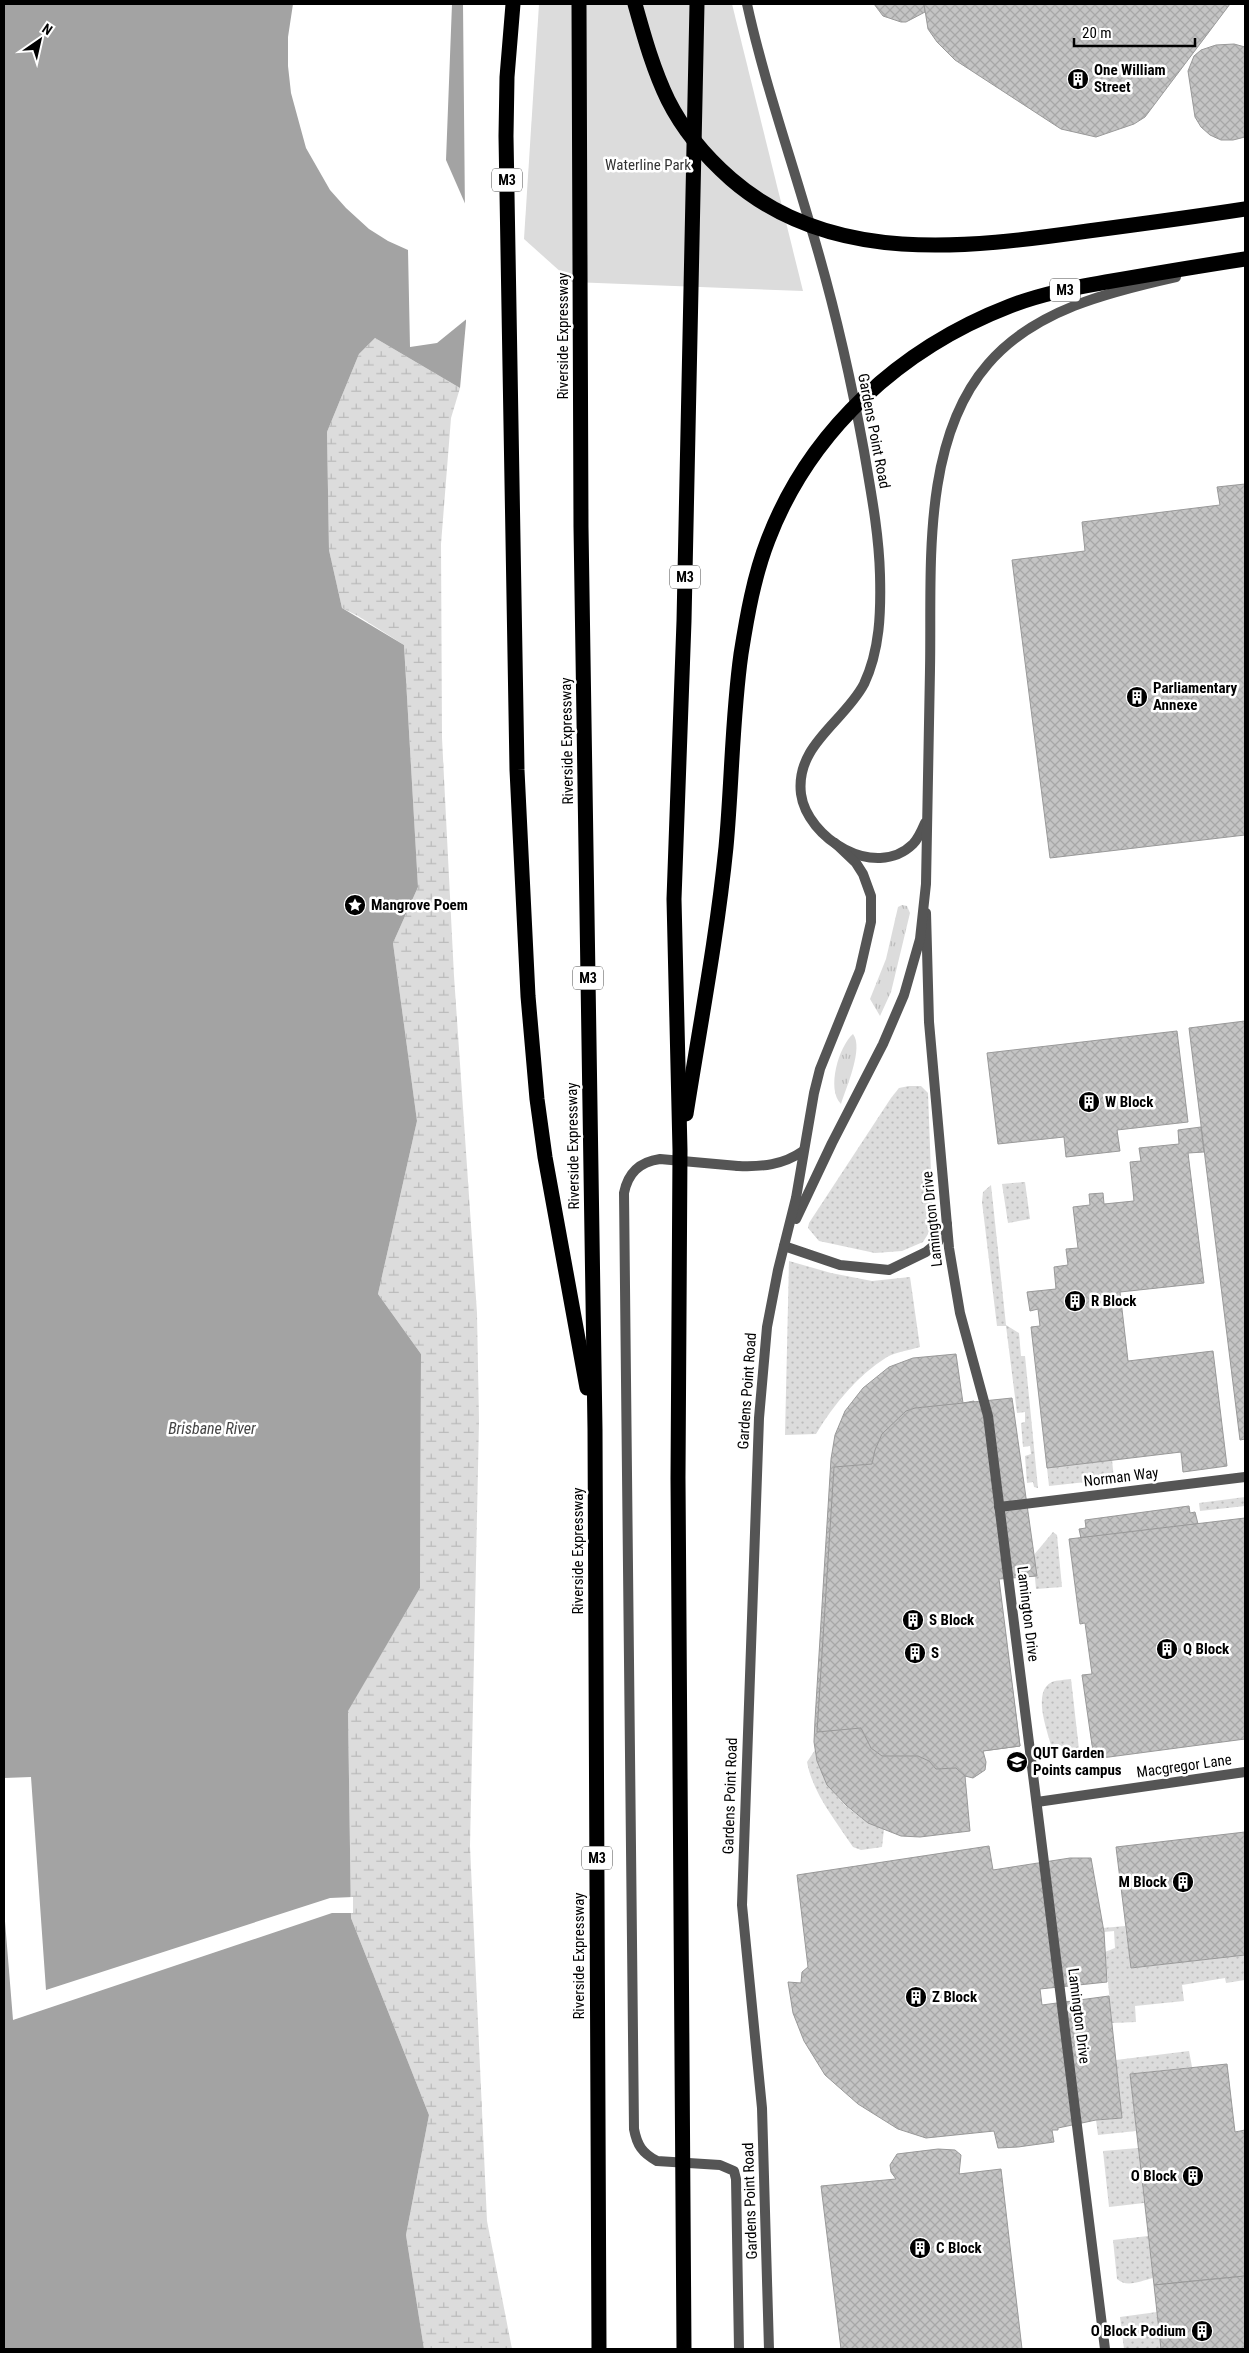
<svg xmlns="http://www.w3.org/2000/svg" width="1249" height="2353" font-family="'Roboto Condensed',sans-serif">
  <defs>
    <pattern id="grass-tufts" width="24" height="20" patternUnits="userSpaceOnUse" patternTransform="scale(1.25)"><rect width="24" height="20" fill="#dcdcdc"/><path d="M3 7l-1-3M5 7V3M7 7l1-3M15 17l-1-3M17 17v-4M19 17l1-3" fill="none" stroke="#bbb"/></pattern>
    <pattern id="wetland-marsh" width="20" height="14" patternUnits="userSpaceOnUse" patternTransform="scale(1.25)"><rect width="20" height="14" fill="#dcdcdc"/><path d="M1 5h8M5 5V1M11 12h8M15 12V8" fill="none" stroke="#bbb"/></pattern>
    <pattern id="garden-dots" width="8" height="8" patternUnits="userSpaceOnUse" patternTransform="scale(1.25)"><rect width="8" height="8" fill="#dcdcdc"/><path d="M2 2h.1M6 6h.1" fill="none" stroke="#bbb" stroke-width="1.8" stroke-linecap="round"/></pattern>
    <pattern id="building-cross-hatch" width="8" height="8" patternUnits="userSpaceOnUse" patternTransform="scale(1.25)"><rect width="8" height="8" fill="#c4c4c4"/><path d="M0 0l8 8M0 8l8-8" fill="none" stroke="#a7a7a7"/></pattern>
  </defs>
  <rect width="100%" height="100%" fill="#fff"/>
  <!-- grass -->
  <g fill="url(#grass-tufts)">
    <polygon points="902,905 907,906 910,913 891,992 880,1016 870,999 886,959 898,907"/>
    <path d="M853,1034C864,1048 846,1088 841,1104C826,1089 839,1046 853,1034Z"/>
  </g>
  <!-- wetland -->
  <polygon fill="url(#wetland-marsh)" points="375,338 460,388 451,418 441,544 442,738 454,976 477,1313 479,1421 470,1846 487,2221 512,2349 424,2349 406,2235 429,2115 351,1918 348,1710 420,1588 421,1354 378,1294 417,1121 393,943 418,887 404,645 358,616 342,608 329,550 327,432 359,354"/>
  <!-- park -->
  <polygon fill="#dcdcdc" points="539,4 732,4 803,291 572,282 524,239"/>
  <!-- garden -->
  <g fill="url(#garden-dots)">
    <polygon points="909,1086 921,1086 928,1093 933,1226 923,1242 902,1251 875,1253 819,1241 808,1228 809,1223 891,1098 899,1088"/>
    <polygon points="1025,1182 1030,1219 1008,1223 1002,1184"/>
    <polygon points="991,1185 1006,1325 1019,1333 1021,1356 1025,1356 1038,1488 1034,1487 1033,1482 1027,1483 1025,1456 1031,1454 1030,1446 1023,1447 1021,1423 1025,1422 1025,1412 1017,1413 1006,1326 997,1326 982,1202 983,1192"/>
    <path d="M789,1261L831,1273L872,1281L910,1277L920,1347C910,1350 896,1352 887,1357C857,1376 834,1404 816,1434L785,1435Z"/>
    <polygon points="1112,1460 1114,1479 1049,1486 1047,1468"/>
    <polygon points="1245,1497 1245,1506 1200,1511 1199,1503"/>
    <polygon points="1053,1532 1057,1535 1062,1587 1036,1589 1033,1556"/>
    <path d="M1071,1679L1080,1758L1058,1744L1051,1745C1047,1730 1032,1691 1052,1682C1057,1680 1065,1680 1071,1679Z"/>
    <path d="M815,1750C822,1787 849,1816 884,1829L882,1847L861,1850L853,1847C836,1821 813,1794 807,1762Z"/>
    <polygon points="1125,1926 1131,1968 1245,1955 1245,1980 1226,1983 1225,1978 1182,1985 1184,2001 1135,2006 1136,2022 1112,2023 1105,1952 1115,1948 1114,1931 1104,1932 1103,1928"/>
    <polygon points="1189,2051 1192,2067 1130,2074 1136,2131 1098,2135 1096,2120 1122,2118 1116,2060"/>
    <polygon points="1138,2148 1144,2203 1109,2207 1103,2151"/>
    <path d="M1148,2236L1153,2278C1140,2281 1127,2288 1117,2279L1113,2240Z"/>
    <polygon points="1157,2312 1161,2349 1124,2349 1120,2317"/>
  </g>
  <!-- water -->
  <polygon fill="#a3a3a3" points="4,4 463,4 466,322 460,388 375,338 359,354 327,432 329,550 342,608 404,645 418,887 393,943 417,1121 378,1294 421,1354 420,1588 348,1711 351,1918 429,2115 406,2235 424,2349 4,2349"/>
  <!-- pier -->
  <g fill="#fff">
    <polygon points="293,4 452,4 446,160 467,208 469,317 437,343 410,347 408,250 388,241 369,229 346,208 330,190 306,148 291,93 288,66 288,37"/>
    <polygon points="31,1777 46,1990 330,1898 353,1897 353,1913 332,1913 13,2020 4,1909 4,1778"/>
  </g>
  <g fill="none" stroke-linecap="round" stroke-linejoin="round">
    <!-- ferry -->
    <polyline stroke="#444" stroke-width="1" stroke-dasharray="6 5" stroke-linecap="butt" points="4,1912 4,1928"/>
  </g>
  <!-- building -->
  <g fill="url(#building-cross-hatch)" stroke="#999">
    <polygon points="874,4 924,4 925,12 906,22 901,22 883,16"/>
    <polygon points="924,4 1230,4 1145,117 1134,124 1096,137 1061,129 955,60 937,42 928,29"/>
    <polygon points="1234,44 1245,47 1245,137 1233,140 1221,140 1210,135 1201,127 1195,117 1188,71 1194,56 1201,50 1216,45"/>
    <polygon points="1245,484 1245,835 1050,858 1012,560 1085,551 1082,522 1220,505 1217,487"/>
    <polygon points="1245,1021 1245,1439 1240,1440 1189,1028"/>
    <polygon points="1177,1031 1188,1122 1117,1130 1120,1151 1066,1157 1064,1137 998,1144 987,1053"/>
    <polygon points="1201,1127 1204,1152 1188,1153 1204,1283 1120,1292 1128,1361 1213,1351 1227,1466 1183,1472 1181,1452 1047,1468 1031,1327 1040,1326 1038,1309 1030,1311 1027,1292 1056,1289 1054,1267 1068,1265 1066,1249 1078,1248 1073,1207 1090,1205 1089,1194 1103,1193 1104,1204 1134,1201 1130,1162 1141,1161 1139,1148 1179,1144 1178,1130"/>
    <polygon points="956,1354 963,1403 974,1401 1020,1746 982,1751 985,1764 983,1770 977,1775 965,1776 970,1831 920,1837 901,1836 868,1823 847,1806 827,1785 817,1761 814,1742 815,1720 831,1459 835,1435 845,1411 863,1388 889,1367 913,1358"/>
    <polygon points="1012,1398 1037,1576 999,1579 1020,1746 983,1751 986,1762 985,1770 973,1778 965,1776 956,1768 936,1769 929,1761 918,1756 882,1756 871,1748 861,1728 817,1732 834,1467 872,1464 875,1450 882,1434 906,1411 915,1408"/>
    <polygon points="1189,1506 1190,1513 1195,1512 1198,1524 1081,1538 1079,1529 1086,1528 1085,1520"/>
    <polygon points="1245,1518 1245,1739 1094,1759 1082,1675 1092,1674 1085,1623 1080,1624 1069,1539"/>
    <polygon points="1245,1832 1245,1955 1131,1968 1116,1847"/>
    <polygon points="989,1846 993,1870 1070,1858 1091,1858 1104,1932 1107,1982 1040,1989 1042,2005 1109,1996 1122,2118 1096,2120 1058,2128 1058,2130 1052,2130 1054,2142 1018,2147 998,2148 994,2131 926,2138 898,2129 858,2104 825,2075 804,2041 793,2013 788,1982 801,1983 802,1972 808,1967 797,1875"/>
    <polygon points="1227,2064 1235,2132 1245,2130 1245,2276 1154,2285 1130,2074"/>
    <polygon points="938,2149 955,2150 961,2155 959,2174 1001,2169 1022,2349 841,2349 821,2186 896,2179 891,2172 890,2165 897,2154"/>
    <polygon points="1245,2276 1245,2349 1161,2349 1154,2285"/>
  </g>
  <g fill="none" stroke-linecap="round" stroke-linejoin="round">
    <!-- lane -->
    <g stroke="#555" stroke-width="10">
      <polyline points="926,913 929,1022 949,1248 960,1313 988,1416 1105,2349"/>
      <path d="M738,1166L660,1159C639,1162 628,1173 624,1193L634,2129C637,2145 642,2153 657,2161L720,2165L734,2171L736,2179L739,2349"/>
      <polyline points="784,1246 840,1265 889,1270 926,1252 938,1242 947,1224"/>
    </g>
    <!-- street -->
    <g stroke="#555" stroke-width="10">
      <path d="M747,4C763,77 788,149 809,221C832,296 850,374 864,451C871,492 879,534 880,575C881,612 880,650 864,684C844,722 795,745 801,794C807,838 875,881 913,844C918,839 922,830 925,823"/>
      <path d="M738,1166C762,1167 783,1165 803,1151"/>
      <path d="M796,1219L832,1143L883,1044L904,995L920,939L926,884C927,813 929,741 930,669C932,573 920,442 988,364C1034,310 1109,292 1176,277"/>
      <polyline points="999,1507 1245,1477"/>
      <polyline points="1037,1802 1245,1772"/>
      <polyline points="769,2349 762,2108 742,1905 759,1418 767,1327 778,1270 796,1198 814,1093 820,1069 860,970 871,922 871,896 863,874 856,863 835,843"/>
    </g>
    <!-- highway -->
    <g stroke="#000" stroke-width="15">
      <polyline points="513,4 507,77 506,136 517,770 528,996 537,1099 545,1157 587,1388"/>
      <polyline points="579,4 581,527 595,1429 599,2349"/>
      <path d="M635,4C644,36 653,69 668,100C683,130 706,157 731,179C831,266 968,248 1088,231C1141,224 1193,217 1245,209"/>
      <path d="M686,1114C700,1025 717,937 726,847C732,783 732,718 741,654C747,616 754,576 768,540C810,430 901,348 1010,306C1041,294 1073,288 1106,282C1152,274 1199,266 1245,259"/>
      <polyline points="684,2349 678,1478 680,1150 674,899 684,621 697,4"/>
    </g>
  </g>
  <!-- icons -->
  <defs>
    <g id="building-disc" transform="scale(1.125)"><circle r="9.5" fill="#000" stroke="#fff"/><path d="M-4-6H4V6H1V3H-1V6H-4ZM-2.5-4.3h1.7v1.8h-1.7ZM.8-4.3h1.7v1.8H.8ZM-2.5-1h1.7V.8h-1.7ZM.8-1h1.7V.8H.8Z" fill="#fff"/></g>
    <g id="sight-disc" transform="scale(1.125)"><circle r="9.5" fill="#000" stroke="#fff"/><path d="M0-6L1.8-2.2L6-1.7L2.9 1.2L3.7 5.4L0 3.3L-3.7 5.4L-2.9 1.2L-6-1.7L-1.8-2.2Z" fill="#fff"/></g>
    <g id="university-disc" transform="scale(1.125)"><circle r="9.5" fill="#000" stroke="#fff"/><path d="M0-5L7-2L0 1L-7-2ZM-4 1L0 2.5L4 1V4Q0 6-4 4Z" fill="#fff"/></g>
  </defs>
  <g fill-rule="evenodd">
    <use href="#building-disc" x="1078" y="79"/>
    <use href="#building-disc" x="1137" y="697"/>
    <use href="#sight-disc" x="355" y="905"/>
    <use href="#building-disc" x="1089" y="1102"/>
    <use href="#building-disc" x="1075" y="1301"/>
    <use href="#building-disc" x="913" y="1620"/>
    <use href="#building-disc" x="1167" y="1649"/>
    <use href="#building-disc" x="915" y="1653"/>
    <use href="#university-disc" x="1017" y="1762"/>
    <use href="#building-disc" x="1183" y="1882"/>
    <use href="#building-disc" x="916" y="1997"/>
    <use href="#building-disc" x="1193" y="2176"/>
    <use href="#building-disc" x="920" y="2248"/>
    <use href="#building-disc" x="1202" y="2331"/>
  </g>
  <g text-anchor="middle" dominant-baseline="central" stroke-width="5" stroke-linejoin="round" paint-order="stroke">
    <!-- shield labels -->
    <g fill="#fff" stroke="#4c4c4c" stroke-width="1">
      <rect x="492" y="168.5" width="30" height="23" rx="4"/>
      <rect x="1050" y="278.5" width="30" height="23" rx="4"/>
      <rect x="670" y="565.5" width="30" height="23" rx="4"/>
      <rect x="573" y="966.5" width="30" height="23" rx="4"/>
      <rect x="582" y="1846.5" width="30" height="23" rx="4"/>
    </g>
    <g font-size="14" font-weight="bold" fill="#000">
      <text x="507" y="180">M3</text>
      <text x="1065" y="290">M3</text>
      <text x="685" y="577">M3</text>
      <text x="588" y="978">M3</text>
      <text x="597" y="1858">M3</text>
    </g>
    <!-- poi labels -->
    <g font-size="15" font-weight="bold" fill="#000" stroke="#fff" text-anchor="start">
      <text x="1094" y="70">One William<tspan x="1094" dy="17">Street</tspan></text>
      <text x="1153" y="688">Parliamentary<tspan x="1153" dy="17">Annexe</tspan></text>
      <text x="371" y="905">Mangrove Poem</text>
      <text x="1105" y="1102">W Block</text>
      <text x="1091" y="1301">R Block</text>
      <text x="929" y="1620">S Block</text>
      <text x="1183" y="1649">Q Block</text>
      <text x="931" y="1653">S</text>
      <text x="1033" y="1753">QUT Garden<tspan x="1033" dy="17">Points campus</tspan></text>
      <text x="1167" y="1882" text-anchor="end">M Block</text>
      <text x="932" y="1997">Z Block</text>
      <text x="1177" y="2176" text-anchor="end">O Block</text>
      <text x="936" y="2248">C Block</text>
      <text x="1186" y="2331" text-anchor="end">O Block Podium</text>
    </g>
    <!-- park labels -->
    <g font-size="15" fill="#333" stroke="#fff">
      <text x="648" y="165">Waterline Park</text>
    </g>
    <!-- street labels -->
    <g font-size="15" fill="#000" stroke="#fff">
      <text transform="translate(563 336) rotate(-90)">Riverside Expressway</text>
      <text transform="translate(874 431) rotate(79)">Gardens Point Road</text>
      <text transform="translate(567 741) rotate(-91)">Riverside Expressway</text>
      <text transform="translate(573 1146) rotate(-91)">Riverside Expressway</text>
      <text transform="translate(932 1219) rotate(-96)">Lamington Drive</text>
      <text transform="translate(747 1391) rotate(-86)">Gardens Point Road</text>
      <text transform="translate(1121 1477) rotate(-7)">Norman Way</text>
      <text transform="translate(578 1551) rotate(-90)">Riverside Expressway</text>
      <text transform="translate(1028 1614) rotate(83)">Lamington Drive</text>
      <text transform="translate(1184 1766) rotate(-8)">Macgregor Lane</text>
      <text transform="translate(730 1796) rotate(-88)">Gardens Point Road</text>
      <text transform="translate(579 1956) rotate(-90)">Riverside Expressway</text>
      <text transform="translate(1079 2016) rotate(83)">Lamington Drive</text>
      <text transform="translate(750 2201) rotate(-92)">Gardens Point Road</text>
    </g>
    <!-- water labels -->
    <g font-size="16" font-style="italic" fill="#444" stroke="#fff">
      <text x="212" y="1428">Brisbane River</text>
    </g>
  </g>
  <!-- border -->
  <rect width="1249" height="2353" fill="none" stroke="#000000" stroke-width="10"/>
  <!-- north arrow -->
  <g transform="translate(40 40) rotate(34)" stroke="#ffffff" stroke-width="4" paint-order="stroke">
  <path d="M0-4L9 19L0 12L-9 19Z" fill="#000000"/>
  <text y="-8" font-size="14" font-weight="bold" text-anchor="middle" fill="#000000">N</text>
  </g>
  <!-- scale -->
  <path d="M1074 38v8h121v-8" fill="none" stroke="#000000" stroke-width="2.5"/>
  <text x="1082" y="38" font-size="15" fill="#000000" stroke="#ffffff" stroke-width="4" paint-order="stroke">20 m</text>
</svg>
